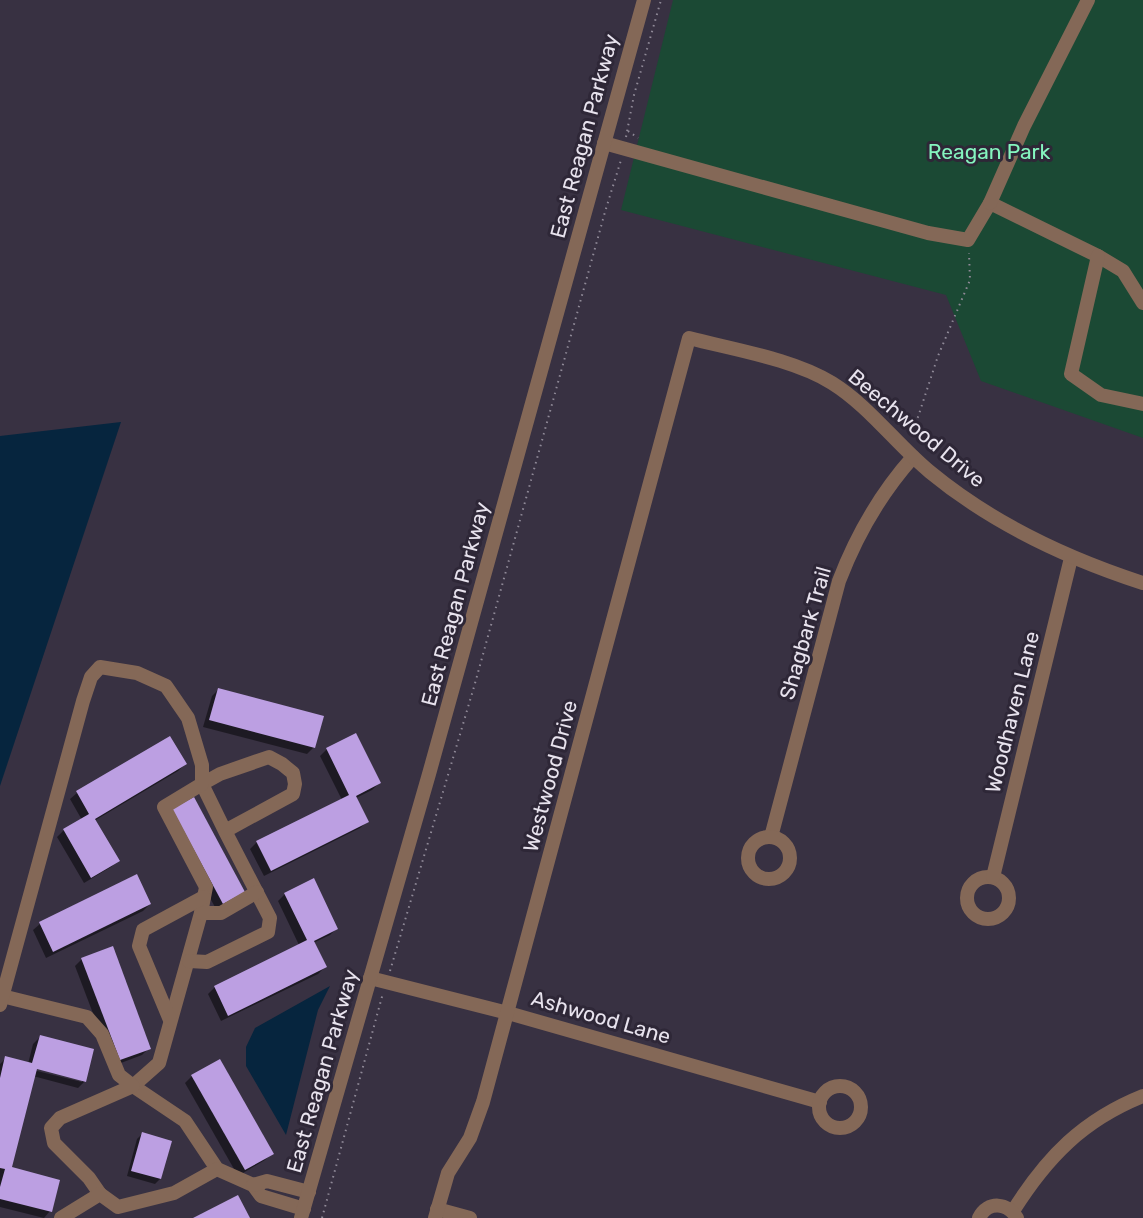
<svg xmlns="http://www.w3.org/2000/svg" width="1143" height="1218" font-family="Rubik,sans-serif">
  <rect width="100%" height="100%" fill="#383142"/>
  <!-- green -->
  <polygon fill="#1b4934" points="673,0 1143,0 1143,438 981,381 946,295 621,210"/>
  <!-- water -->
  <g fill="#06253e">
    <polygon points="121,422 0,786 0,436"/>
    <polygon points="330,986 318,1010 286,1135 246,1066 246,1047 255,1028"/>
  </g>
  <!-- shadow -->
  <g fill="#0007" fill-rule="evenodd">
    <polygon points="219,689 314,747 307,754 203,727 212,696"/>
    <polygon points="169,738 185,764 178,771 94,821 118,861 111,867 84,883 57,837 63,831 82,820 70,799 77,793"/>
    <polygon points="327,749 379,783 372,790 356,798 367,822 360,828 264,876 250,849 257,842 342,800 320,756"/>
    <polygon points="166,817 236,898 216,909"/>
    <polygon points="136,876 150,904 143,911 46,958 33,930 40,924"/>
    <polygon points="285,894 337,928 330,935 313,943 325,967 318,974 221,1021 208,994 215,987 299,945 278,901"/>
    <polygon points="82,959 149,1048 142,1055 113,1066 75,966"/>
    <path d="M40,1037L85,1081L78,1088L33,1076L10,1168L50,1211L44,1218L0,1207V1064L6,1058L28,1064L33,1044ZM30,1066L82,1079V1082L29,1069Z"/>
    <polygon points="192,1076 272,1153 265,1160 238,1176 185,1083"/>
    <polygon points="142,1134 160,1179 155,1184 127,1176 137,1139"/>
  </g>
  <!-- building -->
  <g fill="#bc9fe2">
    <polygon points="218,688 324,716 315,748 209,720"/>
    <polygon points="356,733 381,783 356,796 369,822 271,871 256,841 349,795 326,748"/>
    <polygon points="170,736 187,764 95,819 120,861 91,878 63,829 89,814 76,791"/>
    <polygon points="194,797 245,892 223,904 172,809"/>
    <polygon points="137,874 151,904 53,952 39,922"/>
    <polygon points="314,878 338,929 314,941 327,967 228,1016 214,986 307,940 284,893"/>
    <polygon points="113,946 151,1049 120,1060 81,958"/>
    <polygon points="40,1035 94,1049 86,1082 37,1069 12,1167 60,1180 52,1212 0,1199 0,1187 5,1169 0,1168 0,1078 5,1056 32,1063"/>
    <polygon points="220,1059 274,1154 245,1170 191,1075"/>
    <polygon points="142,1132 172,1141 161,1179 131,1171"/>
    <polygon points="238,1195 250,1218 193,1218"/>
  </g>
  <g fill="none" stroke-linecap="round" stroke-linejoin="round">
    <!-- path -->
    <g stroke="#908a98" stroke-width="2" stroke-dasharray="1.5 4.5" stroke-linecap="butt">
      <polyline points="628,131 638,138"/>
      <polyline points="626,137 634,95 661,0"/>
      <polyline points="908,433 918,417 938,356 970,280 969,253"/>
      <polyline points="390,971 474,687 605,212 621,160"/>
      <polyline points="322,1218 383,993"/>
    </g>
    <!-- minor -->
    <g stroke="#846857" stroke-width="14">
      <polyline points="604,143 928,233 968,240 990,203 1098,256 1123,271 1143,303"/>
      <polyline points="990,203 1024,126 1088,0"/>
      <polyline points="1098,256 1071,374 1101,395 1143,404"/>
      <path d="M771,837L839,581C857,534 880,494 913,457"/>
      <circle cx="769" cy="858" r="21"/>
      <circle cx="988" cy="898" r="21"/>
      <polyline points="993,877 1071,558"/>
      <polyline points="201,913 159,1063 133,1086 185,1121 217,1169 253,1185 261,1196 304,1209"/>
      <polyline points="189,961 207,962 268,932 270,918 225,831 293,794 295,784 293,773 282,764 269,757 220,774 202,784 225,831"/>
      <polyline points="370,978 508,1013 820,1102"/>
      <polyline points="2,996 87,1017 102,1034 119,1075 133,1086 60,1118 51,1128 54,1143 89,1178 100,1194"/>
      <polyline points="0,1005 83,701 91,677 100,667 137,673 166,686 188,718 202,765 202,784 164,807 206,887 201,913 221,913 257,892"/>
      <polyline points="170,1020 139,946 143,930 204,897"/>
      <circle cx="840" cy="1107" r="21"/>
      <polyline points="253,1185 267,1181 309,1192"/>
      <polyline points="437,1209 470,1218"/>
      <path d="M1013,1211C1047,1157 1083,1120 1143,1096"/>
      <polyline points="61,1218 100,1194 118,1207 174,1193 217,1169"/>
      <polyline points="301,1218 429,774 644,0"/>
      <path d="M435,1218L448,1173L470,1138L483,1102L689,338C735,350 793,359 832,383C869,406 897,445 930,472C993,524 1066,558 1143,583"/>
      <path d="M979,1218C988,1200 1008,1203 1017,1218"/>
    </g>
  </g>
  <g text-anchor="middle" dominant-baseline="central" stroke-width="6" stroke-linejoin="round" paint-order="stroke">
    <!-- street labels -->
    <g font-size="21" fill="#e8e3ee" stroke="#2e2737">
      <text transform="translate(584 136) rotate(-75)">East Reagan Parkway</text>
      <text transform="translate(917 428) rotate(40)">Beechwood Drive</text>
      <text transform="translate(455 604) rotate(-75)">East Reagan Parkway</text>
      <text transform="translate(805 633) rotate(-74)">Shagbark Trail</text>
      <text transform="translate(1012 712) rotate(-76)">Woodhaven Lane</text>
      <text transform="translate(550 776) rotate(-75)">Westwood Drive</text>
      <text transform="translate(601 1017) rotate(16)">Ashwood Lane</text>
      <text transform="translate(322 1071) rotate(-74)">East Reagan Parkway</text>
    </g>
    <!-- park labels -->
    <g font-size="21" fill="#85f5bf" stroke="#2e2737">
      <text x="989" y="151">Reagan Park</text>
    </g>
  </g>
</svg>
